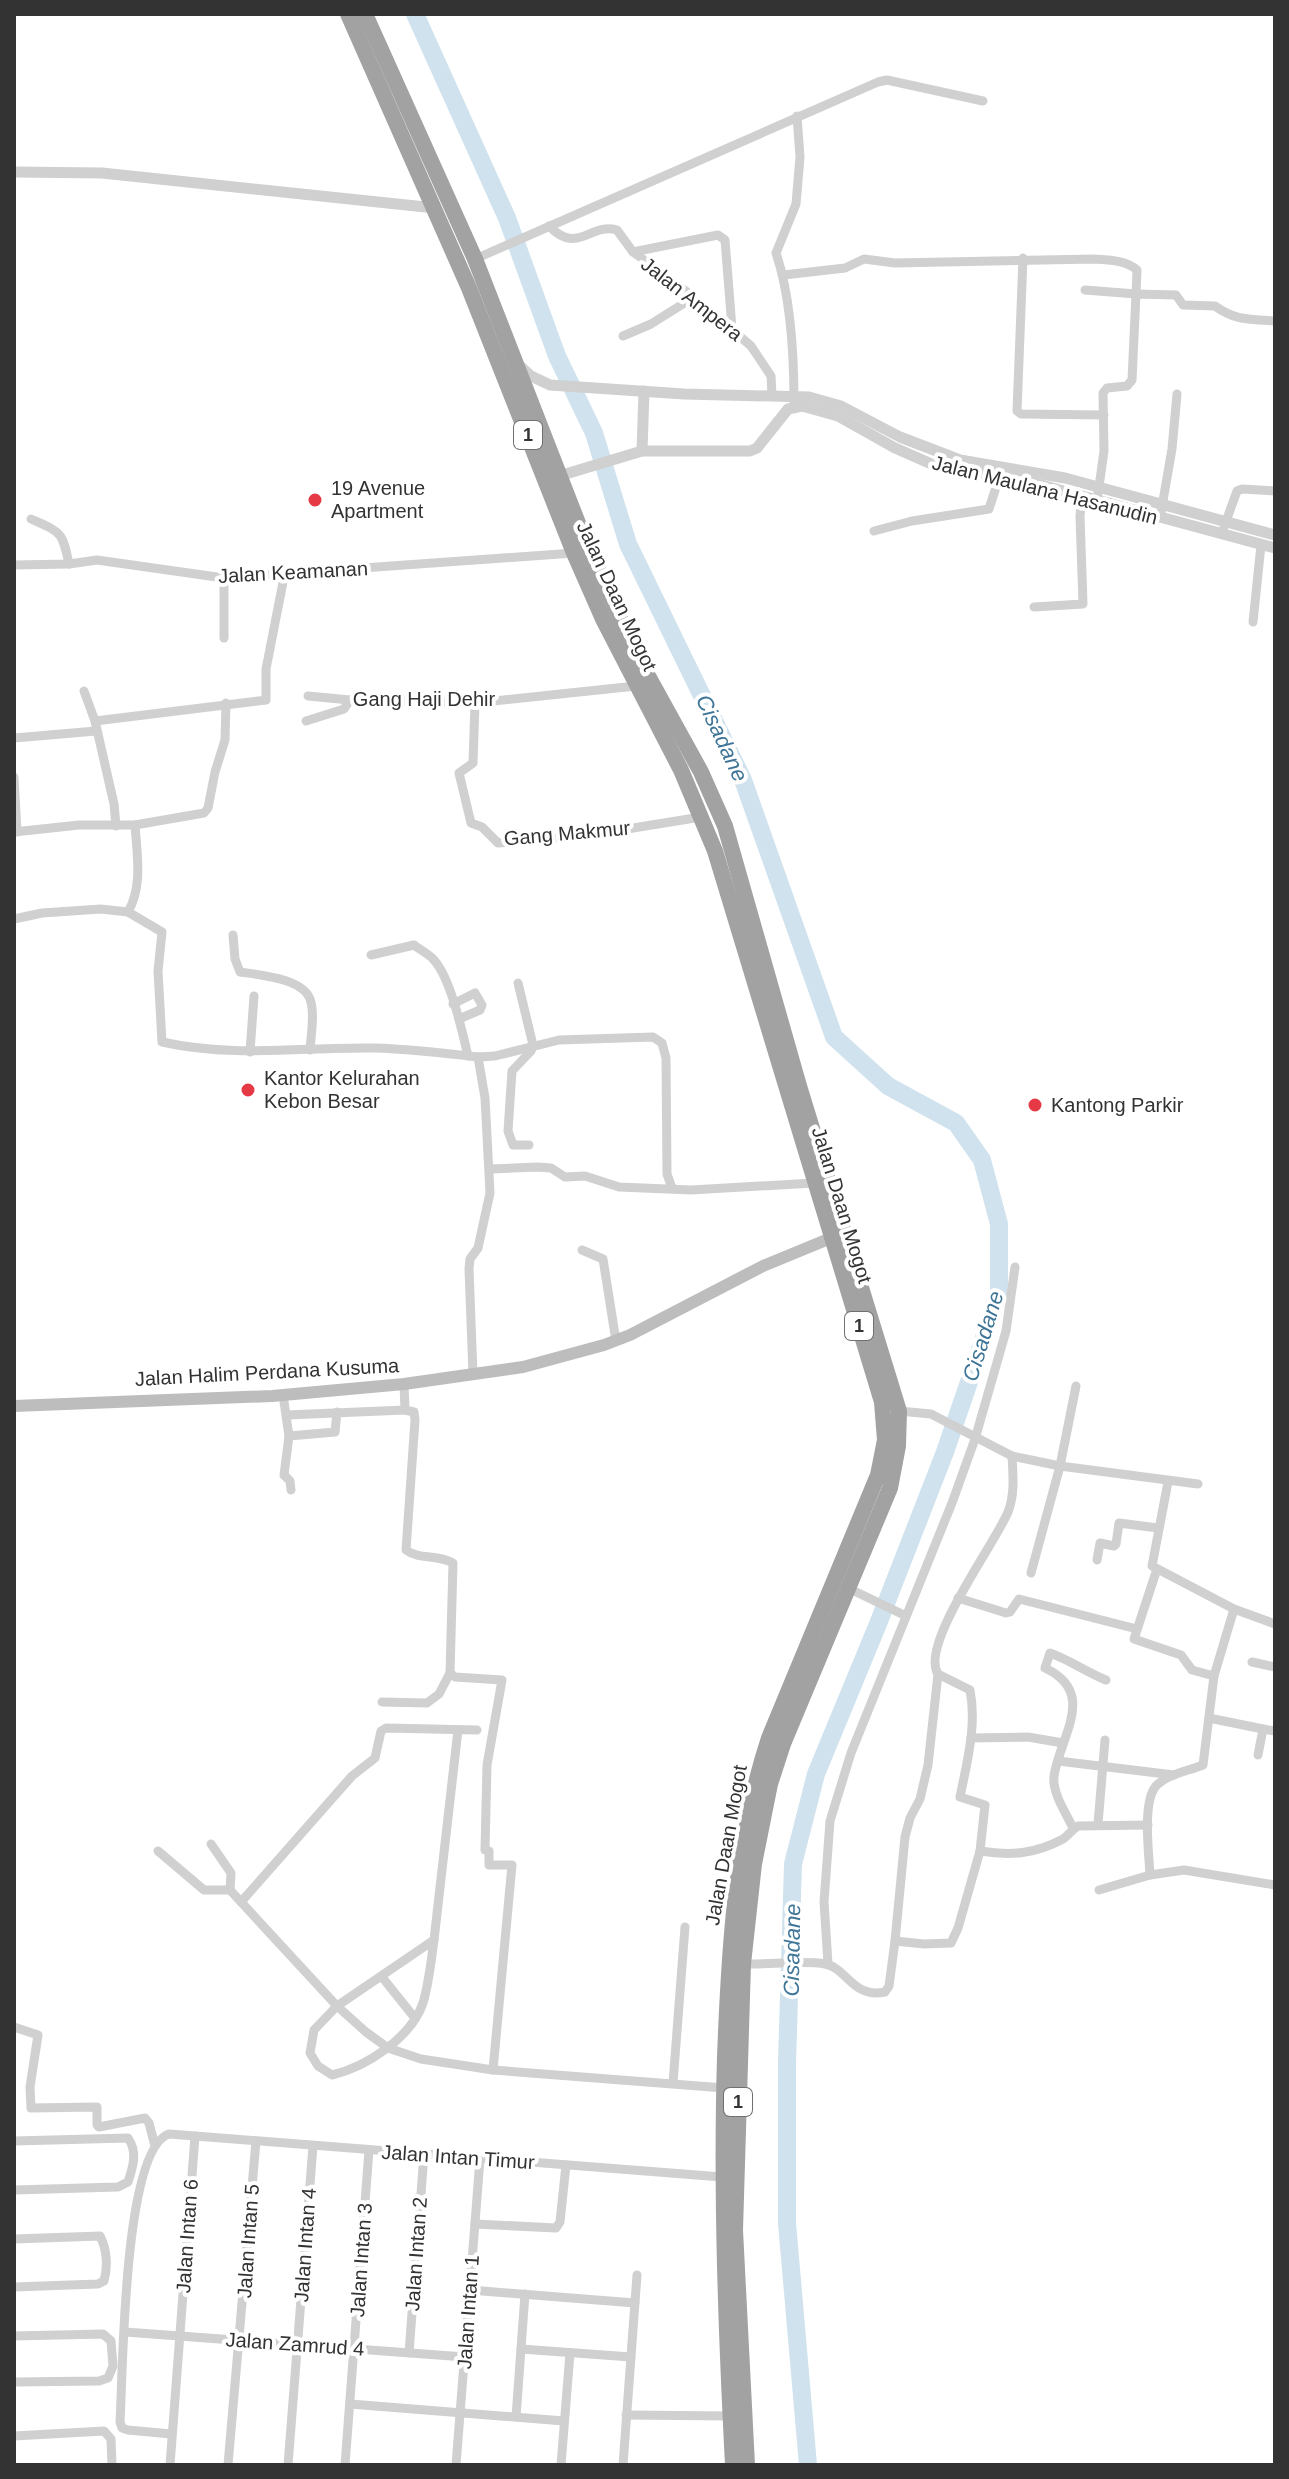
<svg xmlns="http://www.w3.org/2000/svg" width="1289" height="2479" font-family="Arial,sans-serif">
  <rect width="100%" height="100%" fill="#fff"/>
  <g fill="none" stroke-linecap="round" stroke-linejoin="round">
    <!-- river -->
    <polyline stroke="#cfe2ee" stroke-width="18" points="415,14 507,218 557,356 594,433 628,544 743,780 834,1037 888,1086 956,1123 982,1160 999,1224 999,1291 982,1344 945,1452 878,1624 816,1774 793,1864 787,2063 787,2223 808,2465"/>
    <!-- minor -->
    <g stroke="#d0d0d0" stroke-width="9">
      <path d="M549,226C578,256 590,222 617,230L633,252L694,297L751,346L771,376L772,395"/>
      <polyline points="633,252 718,235 725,240 732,328"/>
      <polyline points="1023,258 1017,411 1021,414 1104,415"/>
      <polyline points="475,259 878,82 887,80 983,101"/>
      <path d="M784,275L845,268L864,259L895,263L1094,259C1108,260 1126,260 1137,270L1136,294L1085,290"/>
      <polyline points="623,336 651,324 694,297"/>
      <path d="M794,403C794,357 791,297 776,253L796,204L800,157L797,116"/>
      <path d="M1097,501L1104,451L1103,393L1107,388L1127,386L1132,380L1136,294L1176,295L1183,305L1215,306C1236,321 1249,319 1275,321"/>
      <polyline points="1160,518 1172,449 1177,394"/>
      <path d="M31,519C62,533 62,531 69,564"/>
      <polyline points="1224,527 1237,491 1242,489 1275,491"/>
      <polyline points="874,531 912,521 989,509 999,478"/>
      <polyline points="14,565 69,564 97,560 224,578 574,553"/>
      <polyline points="224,578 224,638"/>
      <polyline points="1034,607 1083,604 1080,516 1082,497"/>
      <polyline points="1253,622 1261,545"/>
      <polyline points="84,691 95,721 266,700 266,669 285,572"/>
      <polyline points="308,696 350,700 475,703 636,686"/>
      <polyline points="475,703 473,763 459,773 471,823 482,827 498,843 590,835 701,817"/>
      <polyline points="95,721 114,804 116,826"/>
      <polyline points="306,721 344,709 350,700"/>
      <polyline points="14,738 96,731"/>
      <polyline points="14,777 17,832"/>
      <path d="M135,825C137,855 143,886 128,912L162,932L158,971L162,1042C234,1058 302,1047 375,1048C409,1049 444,1053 478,1057L495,1056L559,1040L653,1037L662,1043L666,1058L667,1174L672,1188"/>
      <polyline points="14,832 79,825 135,825 204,813 208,808 215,772 225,740 226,703"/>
      <polyline points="14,919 42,913 101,909 128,912"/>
      <path d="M233,935L235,959L240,972C259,975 302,978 310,999C315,1013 311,1035 310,1050"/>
      <path d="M371,955L414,945C420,950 429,954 434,960C451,979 462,1031 468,1056"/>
      <polyline points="518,983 533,1045 531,1051 512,1071 508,1131 513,1145 529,1145"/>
      <polyline points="453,1004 475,993 482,1005 480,1010 459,1019"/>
      <polyline points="250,1052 254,996"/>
      <polyline points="490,1169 537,1167 551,1168 565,1177 585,1176 619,1187 691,1190 814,1183"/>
      <polyline points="582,1250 603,1259 616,1341"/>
      <polyline points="473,1374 469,1269 470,1259 478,1248 490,1193 485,1098 478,1057"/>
      <polyline points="283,1395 289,1436 284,1475 290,1481 291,1490"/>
      <polyline points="899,1411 931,1414 1012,1456 1060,1466 1198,1484"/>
      <polyline points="287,1415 405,1410"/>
      <polyline points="289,1436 335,1432 337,1412"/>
      <polyline points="1168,1482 1152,1566 1234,1609 1275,1624"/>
      <polyline points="1097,1560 1100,1543 1114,1546 1116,1544 1119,1523 1158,1528"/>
      <polyline points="1157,1569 1134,1639 1181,1655 1192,1670 1214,1676"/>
      <polyline points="1031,1573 1060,1466 1076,1386"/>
      <polyline points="848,1588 906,1616"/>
      <polyline points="958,1598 1006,1613 1010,1612 1019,1599 1137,1629"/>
      <polyline points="1252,1662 1275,1667"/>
      <polyline points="450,1673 455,1677 502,1680 487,1765 485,1850 489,1851 489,1865 512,1865 493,2070"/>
      <path d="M938,1674L970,1690C977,1726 967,1762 960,1797L985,1805L980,1851"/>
      <path d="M382,1702L427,1703L439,1694L450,1673L453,1563C438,1554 419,1560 406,1550L415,1420L414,1412L405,1410L404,1384"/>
      <polyline points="1209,1718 1263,1729 1258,1755"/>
      <polyline points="1263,1729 1275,1731"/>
      <polyline points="971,1738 1028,1737 1063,1743"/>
      <polyline points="1058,1761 1174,1775"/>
      <polyline points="1098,1824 1105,1740"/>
      <path d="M1073,1828C1066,1813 1052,1793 1054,1776C1060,1736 1098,1693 1045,1668L1050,1653C1070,1660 1086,1672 1106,1680"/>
      <polyline points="211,1844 231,1873 230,1890 337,2006 366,2032 388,2048 421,2059 493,2070 724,2088"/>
      <polyline points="158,1851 204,1890 230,1890"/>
      <path d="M1150,1875C1149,1854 1142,1802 1156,1786C1167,1774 1188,1771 1203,1765L1214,1676L1234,1609"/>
      <polyline points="1099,1890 1150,1875 1184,1870 1275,1885"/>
      <polyline points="241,1902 352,1776 375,1758 381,1731 386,1728 477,1730"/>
      <path d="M434,1940C431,1961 429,1983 423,2003C411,2038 366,2067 332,2075L318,2066L310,2053L314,2030L337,2006Z"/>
      <polyline points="434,1940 458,1730"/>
      <path d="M895,1941L905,1837L910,1818L920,1799L928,1765L938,1674C919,1645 995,1544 1008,1512C1015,1495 1013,1474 1012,1456"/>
      <path d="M743,1964C767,1965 803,1960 825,1964C847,1968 853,1999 885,1992L889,1986L895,1941L924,1944L951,1943L958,1928L980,1851C1011,1856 1035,1854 1063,1839C1069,1835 1071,1830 1078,1826L1148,1825"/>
      <polyline points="828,1964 824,1902 830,1821 851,1753 952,1503 975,1439 1006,1331 1015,1267"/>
      <polyline points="382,1977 414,2017"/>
      <polyline points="14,2027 38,2035 30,2087 31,2108 97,2107 97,2125 99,2127 145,2118 149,2123 155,2146"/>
      <polyline points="673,2083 685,1927"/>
      <path d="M14,2141L128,2138C138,2152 133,2167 128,2182L118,2187L14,2190"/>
      <polyline points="475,2224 556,2228 560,2222 566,2165"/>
      <path d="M14,2239L100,2236C107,2249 108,2267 104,2281L98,2284L14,2287"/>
      <polyline points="470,2290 635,2303"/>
      <polyline points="125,2332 465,2357"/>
      <polyline points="14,2336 103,2334 111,2341 113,2366 108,2378 99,2381 14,2382"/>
      <polyline points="521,2349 631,2357"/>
      <polyline points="409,2353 424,2154"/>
      <polyline points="350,2404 564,2421"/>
      <polyline points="626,2415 730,2416"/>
      <polyline points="516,2417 525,2294"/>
      <path d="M171,2434L128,2430L122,2428L120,2422C123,2374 123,2149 169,2134L722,2177"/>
      <polyline points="14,2436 104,2431 111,2439 112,2465"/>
      <polyline points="170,2465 195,2136"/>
      <polyline points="228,2465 256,2141"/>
      <polyline points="288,2465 313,2146"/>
      <polyline points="345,2465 369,2150"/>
      <polyline points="456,2465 480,2159"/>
      <polyline points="561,2465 570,2353"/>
      <polyline points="623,2465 637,2275"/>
    </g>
    <!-- tertiary -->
    <g stroke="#d0d0d0" stroke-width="11">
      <polyline points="14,172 102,173 435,208"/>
      <polyline points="520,366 531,376 550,385 684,394 809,397 841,406 900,437 960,460 1065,478 1275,535"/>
      <polyline points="642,451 644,391"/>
      <polyline points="559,476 642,451 750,451 757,448 788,409 802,406 838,416 895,448 936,466 1034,483 1275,548"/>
    </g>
    <!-- secondary -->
    <polyline stroke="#bdbdbd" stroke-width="12" points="14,1406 272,1396 404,1384 523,1367 604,1345 630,1335 763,1266 831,1238"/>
    <!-- trunk -->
    <g stroke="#a2a2a2" stroke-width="16">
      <path d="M348,14L469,288L574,553L603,619L681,770L715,851L882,1402L885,1440L878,1475L769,1738C735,1841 729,1949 725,2057C721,2193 726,2329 733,2465"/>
      <polyline points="365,14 475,259 583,536 637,656 701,772 725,826 799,1086 899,1411 898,1446 890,1488 783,1744 770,1784 754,1864 743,1964 735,2230 747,2465"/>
    </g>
  </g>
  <!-- markers -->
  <g fill="#e63946" stroke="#fff" stroke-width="3">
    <circle cx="315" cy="500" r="8"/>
    <circle cx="248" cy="1090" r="8"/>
    <circle cx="1035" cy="1105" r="8"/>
  </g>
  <g text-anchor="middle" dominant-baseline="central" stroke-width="8" stroke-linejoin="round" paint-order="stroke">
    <!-- shield labels -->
    <g fill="#fff" stroke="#707070" stroke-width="2">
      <rect x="514" y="421" width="28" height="28" rx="6"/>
      <rect x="845" y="1312" width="28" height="28" rx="6"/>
      <rect x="724" y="2088" width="28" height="28" rx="6"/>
    </g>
    <g font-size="18" font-weight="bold" fill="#333">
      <text x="528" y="435">1</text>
      <text x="859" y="1326">1</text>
      <text x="738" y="2102">1</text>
    </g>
    <!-- street labels -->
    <g font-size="20" fill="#333" stroke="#fff">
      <text transform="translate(692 299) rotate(38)">Jalan Ampera</text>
      <text transform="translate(1045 490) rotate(14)">Jalan Maulana Hasanudin</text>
      <text transform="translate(293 572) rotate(-3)">Jalan Keamanan</text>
      <text transform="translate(617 596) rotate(65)">Jalan Daan Mogot</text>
      <text x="424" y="699">Gang Haji Dehir</text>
      <text transform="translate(567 833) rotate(-5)">Gang Makmur</text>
      <text transform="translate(842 1205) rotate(73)">Jalan Daan Mogot</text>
      <text transform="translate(267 1372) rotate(-3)">Jalan Halim Perdana Kusuma</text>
      <text transform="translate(726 1845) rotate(-80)">Jalan Daan Mogot</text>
      <text transform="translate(458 2157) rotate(4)">Jalan Intan Timur</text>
      <text transform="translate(187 2236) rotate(-86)">Jalan Intan 6</text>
      <text transform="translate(248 2241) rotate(-86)">Jalan Intan 5</text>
      <text transform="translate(305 2245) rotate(-86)">Jalan Intan 4</text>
      <text transform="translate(416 2254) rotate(-86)">Jalan Intan 2</text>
      <text transform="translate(361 2260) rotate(-86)">Jalan Intan 3</text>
      <text transform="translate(468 2312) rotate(-86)">Jalan Intan 1</text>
      <text transform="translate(295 2344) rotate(4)">Jalan Zamrud 4</text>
    </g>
    <!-- poi labels -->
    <g font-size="20" fill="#333" stroke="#fff" text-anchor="start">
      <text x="331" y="488">19 Avenue<tspan x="331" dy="23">Apartment</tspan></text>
      <text x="264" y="1078">Kantor Kelurahan<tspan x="264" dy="23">Kebon Besar</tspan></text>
      <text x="1051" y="1105">Kantong Parkir</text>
    </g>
    <!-- water labels -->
    <g font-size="22" font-style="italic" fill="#3f7597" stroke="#fff">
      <text transform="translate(722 738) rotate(65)">Cisadane</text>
      <text transform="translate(983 1336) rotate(-73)">Cisadane</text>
      <text transform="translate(792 1950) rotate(-89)">Cisadane</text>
    </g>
  </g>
  <!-- border -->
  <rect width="1289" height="2479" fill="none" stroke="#333333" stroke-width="32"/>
</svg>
